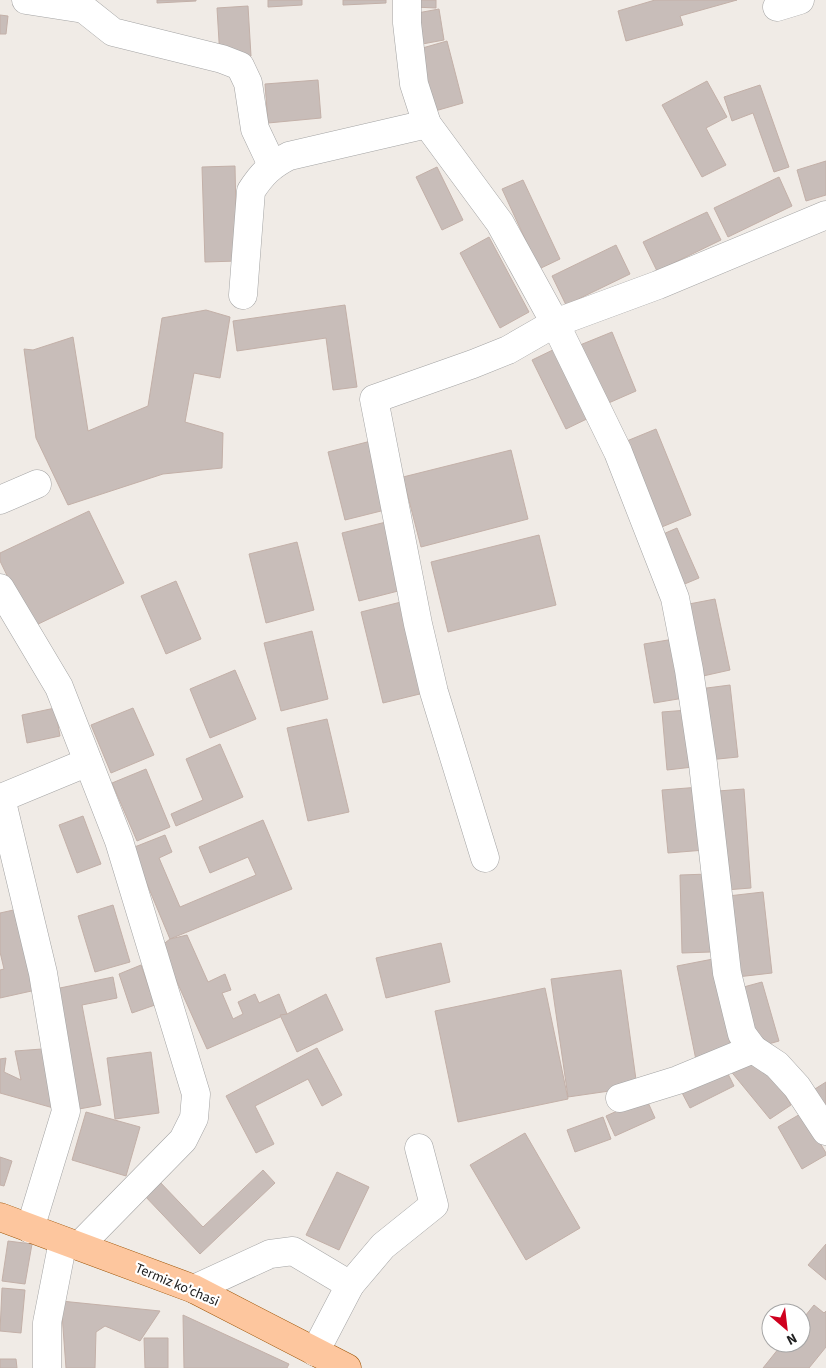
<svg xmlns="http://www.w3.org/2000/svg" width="826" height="1368" font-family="'Source Sans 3',sans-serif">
  <rect width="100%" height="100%" fill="#f0ebe6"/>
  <!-- building -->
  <g fill="#c8bdb9" stroke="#c3b0a8">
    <polygon points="157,0 196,0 196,1 157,3"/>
    <polygon points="268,0 302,0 302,5 268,7"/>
    <polygon points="343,0 386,0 386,3 343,5"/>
    <polygon points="415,0 436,0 436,8 414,7"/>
    <polygon points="655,0 737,0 680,16 683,25 626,41 618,11"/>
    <polygon points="248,6 251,56 220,58 217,8"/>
    <polygon points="439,9 444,40 417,45 412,14"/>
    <polygon points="0,15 8,16 6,34 0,34"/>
    <polygon points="447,41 463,103 435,111 419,49"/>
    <polygon points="318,80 321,118 268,123 265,84"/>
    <polygon points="707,81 727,117 706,128 726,165 702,177 662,105"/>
    <polygon points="760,85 789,167 774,172 753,113 732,121 724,97"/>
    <polygon points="826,161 826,195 806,201 797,170"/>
    <polygon points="235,166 237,261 205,262 202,167"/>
    <polygon points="437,167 463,220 442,230 416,177"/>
    <polygon points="779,177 792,206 728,237 714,208"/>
    <polygon points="523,180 560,259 539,269 502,189"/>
    <polygon points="707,212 721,240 657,271 643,242"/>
    <polygon points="489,237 529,312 500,328 460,253"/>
    <polygon points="616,245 630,274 566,305 552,276"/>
    <polygon points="345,305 357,387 333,390 326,338 237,351 233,321"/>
    <polygon points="206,310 230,317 220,378 194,373 185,422 223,433 222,468 163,474 68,505 36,438 24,349 33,350 73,337 88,431 148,406 162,318"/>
    <polygon points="612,332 636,391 604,405 580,345"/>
    <polygon points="559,347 593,416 566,429 532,360"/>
    <polygon points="656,429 691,515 652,531 617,445"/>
    <polygon points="375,440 393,508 345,520 328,452"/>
    <polygon points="511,450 528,519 421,547 403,477"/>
    <polygon points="89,511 124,583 32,627 0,561 0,553"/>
    <polygon points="390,521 406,589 359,601 342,533"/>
    <polygon points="677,528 699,578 675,588 654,538"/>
    <polygon points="539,535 556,605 448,632 431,562"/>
    <polygon points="297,542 314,610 266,623 249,554"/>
    <polygon points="176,581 201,639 166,654 141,596"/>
    <polygon points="715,599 730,670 703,676 689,604"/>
    <polygon points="405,601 428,692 383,703 361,612"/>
    <polygon points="312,631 328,699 281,711 264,643"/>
    <polygon points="674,639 684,698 654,703 644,644"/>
    <polygon points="235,670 256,719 210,738 190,689"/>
    <polygon points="730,685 738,757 708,760 699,689"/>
    <polygon points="55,708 60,736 27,743 22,715"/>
    <polygon points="133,708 154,755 111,773 91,725"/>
    <polygon points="688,710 693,767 667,770 662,712"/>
    <polygon points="327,719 349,812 308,821 287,728"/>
    <polygon points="220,744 243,797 176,826 171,814 203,800 186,759"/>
    <polygon points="146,769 170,827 137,841 112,783"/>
    <polygon points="700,787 705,850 668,853 662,790"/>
    <polygon points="744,789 751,888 725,890 718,791"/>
    <polygon points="83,816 101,864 77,873 59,825"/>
    <polygon points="263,820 292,889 170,939 132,848 165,835 172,852 159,858 180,907 256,875 248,857 210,873 199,847"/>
    <polygon points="709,874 711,952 682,953 680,875"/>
    <polygon points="763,892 772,973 737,977 728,896"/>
    <polygon points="113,905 130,962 95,972 78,916"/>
    <polygon points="18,909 36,990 0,998 0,970 4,969 0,952 0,913"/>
    <polygon points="187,935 208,982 225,974 231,990 222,993 233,1019 243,1014 238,1002 255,994 259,1003 279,994 287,1014 207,1049 161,946 170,939"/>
    <polygon points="441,943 450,982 386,998 376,958"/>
    <polygon points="713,959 732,1053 696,1060 677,966"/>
    <polygon points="141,965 155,1005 132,1013 119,974"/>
    <polygon points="621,970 637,1087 568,1097 551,979"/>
    <polygon points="113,977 117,998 82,1005 101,1105 79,1109 55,989"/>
    <polygon points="762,982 779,1041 758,1047 740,988"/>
    <polygon points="545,988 568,1099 458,1122 435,1011"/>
    <polygon points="326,994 343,1030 297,1052 280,1015 287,1014"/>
    <polygon points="317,1048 342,1095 322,1106 308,1079 255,1106 274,1144 256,1153 226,1096"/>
    <polygon points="42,1049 57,1109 0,1093 0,1059 6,1058 4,1072 21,1080 15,1051"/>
    <polygon points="151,1052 159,1113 115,1119 107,1058"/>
    <polygon points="752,1057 775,1078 791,1105 770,1119 729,1069"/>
    <polygon points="724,1066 734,1086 690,1108 680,1089"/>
    <polygon points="826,1082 826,1122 807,1094"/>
    <polygon points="646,1098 655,1118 615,1136 606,1116"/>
    <polygon points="86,1112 140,1127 126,1176 72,1160"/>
    <polygon points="802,1113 826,1153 826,1155 802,1169 778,1127"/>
    <polygon points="603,1117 611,1139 575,1152 567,1130"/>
    <polygon points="525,1133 580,1228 526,1260 470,1165"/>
    <polygon points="0,1157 12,1161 4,1186 0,1185"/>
    <polygon points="263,1170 275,1183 200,1254 143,1194 158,1180 203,1227"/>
    <polygon points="337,1172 369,1187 339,1250 306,1235"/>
    <polygon points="8,1241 32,1244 25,1284 2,1281"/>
    <polygon points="826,1244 826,1280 808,1265"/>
    <polygon points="2,1288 25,1290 21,1333 0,1331"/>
    <polygon points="61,1301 160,1311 140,1341 105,1326 96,1332 95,1368 66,1368"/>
    <polygon points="814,1305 824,1313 826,1311 826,1347 809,1368 763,1368 783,1343 801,1343 801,1321"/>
    <polygon points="183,1315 289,1364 287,1368 184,1368"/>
    <polygon points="144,1338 168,1338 168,1368 145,1368"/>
    <polygon points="0,1359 16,1359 17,1368 0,1368"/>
  </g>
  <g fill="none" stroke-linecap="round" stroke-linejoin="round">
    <!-- minor casing -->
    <g stroke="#a4a4a4" stroke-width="29">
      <g id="minor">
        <polyline points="26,0 84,9 113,32 222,59 240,66 248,83 255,129 272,165"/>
        <polyline points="407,0 407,23 414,84 427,124 500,223 555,323 658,285 826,215"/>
        <polyline points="777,7 800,0"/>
        <path d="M243,295L251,191C262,174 271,165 289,156L427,124"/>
        <polyline points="0,500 37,484"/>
        <polyline points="0,588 59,687 119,841 196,1094 194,1118 183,1140 79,1246"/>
        <polyline points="485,858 434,692 418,624 374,399 473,364 508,350 555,323 618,452 675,598 689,670 703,764 727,973 742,1034 753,1049 777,1065 797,1087 826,1131"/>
        <polyline points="620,1098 678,1080 753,1049"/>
        <polyline points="30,1229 66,1111 43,973 1,798 88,762"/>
        <polyline points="194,1289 270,1254 293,1251 350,1285"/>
        <polyline points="315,1352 350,1285 383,1246 434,1205 419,1148"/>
        <polyline points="47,1368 47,1323 63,1241"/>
      </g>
    </g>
    <!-- major casing -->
    <g stroke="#9b5100" stroke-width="29">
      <polyline id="major" points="0,1217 194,1289 347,1368"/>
    </g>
    <!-- minor -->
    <use href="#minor" stroke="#fff" stroke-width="28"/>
    <!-- major -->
    <use href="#major" stroke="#fdc69e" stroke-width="28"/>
  </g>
  <g text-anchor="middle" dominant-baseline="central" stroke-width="4.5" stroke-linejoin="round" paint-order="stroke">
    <!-- street labels -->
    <g font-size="14" fill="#202020" stroke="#fff">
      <text transform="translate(177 1285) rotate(23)">Termiz ko'chasi</text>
    </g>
  </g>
  <!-- north arrow -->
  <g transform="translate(786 1328) rotate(152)"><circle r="24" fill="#ffffff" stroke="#a6a6a6"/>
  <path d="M0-4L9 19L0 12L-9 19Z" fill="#cf001e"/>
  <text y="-8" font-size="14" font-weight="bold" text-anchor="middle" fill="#202020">N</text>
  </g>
</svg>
